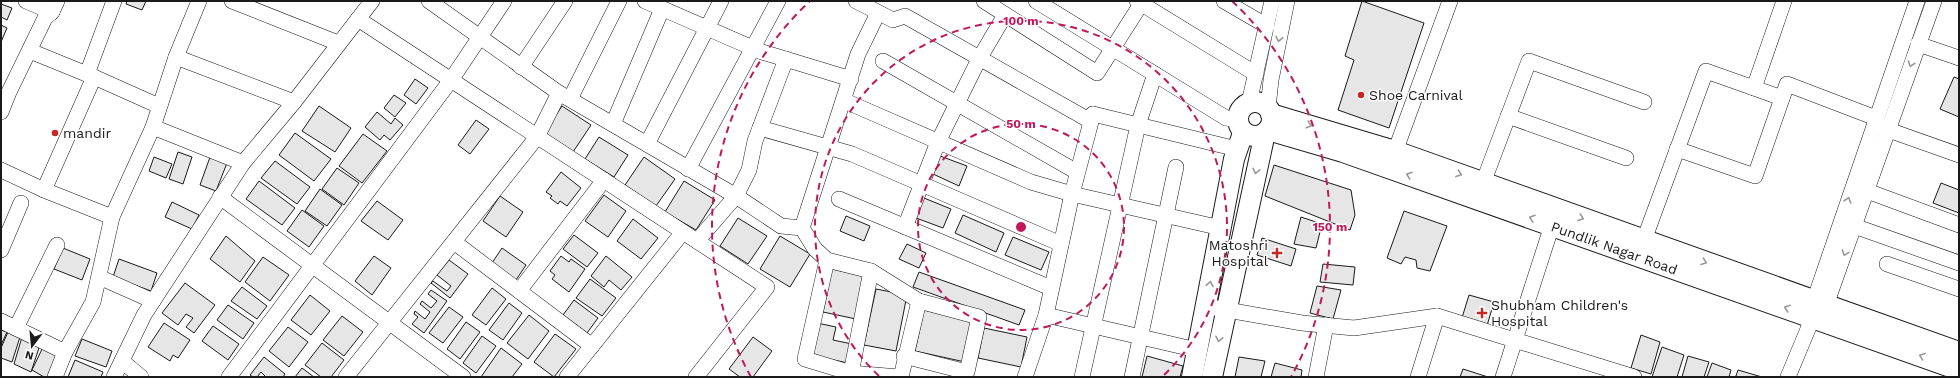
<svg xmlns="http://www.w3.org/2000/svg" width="1960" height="378" font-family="'Work Sans',sans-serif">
  <rect width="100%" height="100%" fill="#fff"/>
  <!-- building -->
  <g fill="#e6e6e6" stroke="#1a1a1a">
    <polygon points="127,1 146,1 142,10 126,4"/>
    <polygon points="1362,1 1424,23 1389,128 1338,110 1354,60 1345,56"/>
    <polygon points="1,4 12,8 7,20 1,17"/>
    <polygon points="1,25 7,28 1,42"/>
    <polygon points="1954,77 1959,79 1959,117 1940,109"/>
    <polygon points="415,79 428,88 416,104 404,95"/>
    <polygon points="394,95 406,103 395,117 384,108"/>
    <polygon points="319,106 351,128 335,152 302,131"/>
    <polygon points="562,106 591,125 573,152 544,133"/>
    <polygon points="377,112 391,124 395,118 403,125 390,140 384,135 380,140 365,127"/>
    <polygon points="476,120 489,129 470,154 458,145"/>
    <polygon points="295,133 331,159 314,181 279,155"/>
    <polygon points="363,134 387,151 362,183 339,166"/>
    <polygon points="599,137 628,155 614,177 585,159"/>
    <polygon points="178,152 192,157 183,184 169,179"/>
    <polygon points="940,156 967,166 959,186 933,174"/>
    <polygon points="154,157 172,164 166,178 149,171"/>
    <polygon points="210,157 227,163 216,191 200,185"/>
    <polygon points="644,157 675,179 656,206 625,185"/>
    <polygon points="275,161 310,187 297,204 261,178"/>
    <polygon points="1274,165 1351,190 1355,215 1350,230 1265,196"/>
    <polygon points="337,168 359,183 344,205 322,189"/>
    <polygon points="561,172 581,188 567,206 560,201 558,204 550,198 552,196 546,192"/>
    <polygon points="259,181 295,208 282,225 246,199"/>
    <polygon points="684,181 715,200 696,230 665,212"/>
    <polygon points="1941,183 1959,190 1959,213 1933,203"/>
    <polygon points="320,189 342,205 327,226 305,211"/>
    <polygon points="604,195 626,211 608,237 585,221"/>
    <polygon points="500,196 523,212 506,237 483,221"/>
    <polygon points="924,198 951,209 943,228 916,218"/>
    <polygon points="377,201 403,220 388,240 361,221"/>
    <polygon points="172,202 199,215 192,229 165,217"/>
    <polygon points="302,210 324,226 309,247 287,231"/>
    <polygon points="1404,211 1447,226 1430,271 1417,268 1416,260 1405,257 1401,264 1387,258"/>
    <polygon points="963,215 1004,233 996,252 955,233"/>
    <polygon points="846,216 870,226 864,241 840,231"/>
    <polygon points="1301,217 1322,224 1316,248 1294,244"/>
    <polygon points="738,218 767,236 748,264 720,246"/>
    <polygon points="633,219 658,238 641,259 617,241"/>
    <polygon points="574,235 598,253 587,267 563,249"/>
    <polygon points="226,236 255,261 240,282 210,259"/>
    <polygon points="780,236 810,254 790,287 760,269"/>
    <polygon points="1013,237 1049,252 1041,270 1005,255"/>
    <polygon points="1262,238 1296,249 1291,266 1257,255"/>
    <polygon points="907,244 926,253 919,268 899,259"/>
    <polygon points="63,248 90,259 82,280 54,269"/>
    <polygon points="502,248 526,265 514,283 490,266"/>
    <polygon points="374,256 391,268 372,295 355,281"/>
    <polygon points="561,256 569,262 571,259 585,269 569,292 552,279 555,275 550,271"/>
    <polygon points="606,256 632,277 621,290 609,280 604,287 591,276"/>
    <polygon points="263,257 289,275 270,301 245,282"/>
    <polygon points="119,259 157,273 151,291 113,277"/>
    <polygon points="449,260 468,274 450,298 431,283 433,281 447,291 451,286 437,275"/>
    <polygon points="1323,264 1355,267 1353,285 1320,282"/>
    <polygon points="832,269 864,276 856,319 823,312"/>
    <polygon points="919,272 1025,310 1019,325 913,287"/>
    <polygon points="590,279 616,298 602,316 576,298"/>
    <polygon points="185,283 215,305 194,333 186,327 193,318 186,314 178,325 162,313"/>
    <polygon points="1317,286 1341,290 1333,319 1310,313"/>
    <polygon points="242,287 267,306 257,319 231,301"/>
    <polygon points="492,288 506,299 486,325 472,315"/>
    <polygon points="876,289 907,295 896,351 864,345"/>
    <polygon points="431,290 447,301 424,333 412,324 418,317 414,314 415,311 425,319 430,312 420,304 422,301 431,308 437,301 428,294"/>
    <polygon points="310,295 330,311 311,335 291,320"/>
    <polygon points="1469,295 1494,302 1486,329 1461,321"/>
    <polygon points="574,300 598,318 587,333 563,315"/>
    <polygon points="509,303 522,313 503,340 489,330"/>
    <polygon points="228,305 254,323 243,339 217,320"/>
    <polygon points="449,307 463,317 443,343 429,333"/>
    <polygon points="924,310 974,321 965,362 915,351"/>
    <polygon points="529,315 549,331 528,359 507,343"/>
    <polygon points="342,316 363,332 344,356 323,340"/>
    <polygon points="466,322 480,332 460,359 447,349"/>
    <polygon points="164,323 190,340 178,358 173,355 170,361 148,347"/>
    <polygon points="817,323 836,327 833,340 852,344 848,363 810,355"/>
    <polygon points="213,326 239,344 228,360 202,341"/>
    <polygon points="288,327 308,342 289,367 269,351"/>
    <polygon points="984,328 1027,337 1021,367 978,358"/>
    <polygon points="1,330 7,332 1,345"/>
    <polygon points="8,332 20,337 12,362 1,358 1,348"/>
    <polygon points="555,334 576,349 554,377 534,362"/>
    <polygon points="1641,335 1660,342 1651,374 1631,368"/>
    <polygon points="482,336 496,346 476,373 463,363"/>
    <polygon points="22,337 40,345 31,372 14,364"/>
    <polygon points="753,337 772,351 753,377 740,377 729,369"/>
    <polygon points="82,339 112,351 106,367 75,356"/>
    <polygon points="322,343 344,360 331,377 321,377 305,365"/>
    <polygon points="43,347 60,355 48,377 44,377 32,370"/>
    <polygon points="1662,347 1684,355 1677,377 1652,377"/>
    <polygon points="501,348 522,364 512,377 481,377"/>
    <polygon points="1147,356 1183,366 1180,377 1142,377"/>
    <polygon points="1688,356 1709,362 1704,377 1682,377"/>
    <polygon points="264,357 285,374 283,377 266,377 261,372 257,377 253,377 250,375"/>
    <polygon points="1239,357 1265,361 1261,377 1235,377"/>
    <polygon points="75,360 103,372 101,377 68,377"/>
    <polygon points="1275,363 1302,370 1301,377 1271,377"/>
    <polygon points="1712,363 1731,370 1729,377 1707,377"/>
    <polygon points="302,368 314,377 295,377"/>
    <polygon points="1463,369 1488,377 1460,377"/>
    <polygon points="1738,370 1762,377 1734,377 1736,376"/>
  </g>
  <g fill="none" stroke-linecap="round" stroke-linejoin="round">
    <!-- minor casing -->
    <g stroke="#1a1a1a" stroke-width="16">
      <g id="minor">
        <polyline points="26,1 52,12"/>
        <polyline points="232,1 338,43"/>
        <polyline points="429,1 559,93"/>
        <polyline points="645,1 762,52 851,79"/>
        <polyline points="856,1 893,20 905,16 1087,119 1093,114 1237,149"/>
        <polyline points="984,1 1097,73 1143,1"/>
        <polyline points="1036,1 1226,118 1237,120"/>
        <polyline points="1137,1 1256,74"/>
        <polyline points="1224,1 1267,26"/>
        <polyline points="358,19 767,287 696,377"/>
        <polyline points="1918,44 1959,58"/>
        <polyline points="30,51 94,77 159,106"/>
        <polyline points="176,57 294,102"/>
        <polyline points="883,61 1077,172"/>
        <polyline points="521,67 565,1"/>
        <polyline points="87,74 114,1"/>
        <polyline points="1754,88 1784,1"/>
        <polyline points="570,99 619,1"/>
        <polyline points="845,101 1031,182 1072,194 1221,228"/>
        <polyline points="1249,103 1272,1"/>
        <polyline points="1268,108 1271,80 1287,1"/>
        <polyline points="1,112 9,92 45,18 52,12 57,1"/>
        <polyline points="1508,116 1626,158"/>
        <polyline points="613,124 662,9"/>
        <polyline points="153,127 243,163"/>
        <polyline points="1880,127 1959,155"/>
        <polyline points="760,128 852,154 1061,244"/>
        <polyline points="647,144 721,1"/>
        <polyline points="1677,149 1755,176 1787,84 1876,118"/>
        <polyline points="1392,160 1450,1"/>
        <polyline points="688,169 778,1"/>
        <polyline points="1,170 44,190 112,217"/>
        <polyline points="1483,183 1529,61 1644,102"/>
        <polyline points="44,190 94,77"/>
        <polyline points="1867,191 1959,225"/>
        <polyline points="220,197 463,377"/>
        <polyline points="839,199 1051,288"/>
        <polyline points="1854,226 1959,263"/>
        <polyline points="905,227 938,142 979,59 1005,15"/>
        <polyline points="802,228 815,249 827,260 871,271 919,301 979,317 967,372 904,356"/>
        <polyline points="1644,240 1706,71 1782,98"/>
        <polyline points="697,241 736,196 749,170 755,141 786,59"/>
        <polyline points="454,242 592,346"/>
        <polyline points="1,250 21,203"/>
        <polyline points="827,260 805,359 851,373 899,377"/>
        <polyline points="1887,264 1959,289"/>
        <polyline points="99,277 153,301"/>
        <polyline points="519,291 604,180"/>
        <polyline points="1216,308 1302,323 1354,328 1437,316 1634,377"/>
        <polyline points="1819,311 1826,305 1934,1"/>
        <polyline points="1046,315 1197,350"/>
        <polyline points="1,321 65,352"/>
        <polyline points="16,328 57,245"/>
        <polyline points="122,361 141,377"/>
        <polyline points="851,373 871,271"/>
        <polyline points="55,377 65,352 93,302 112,217 153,127 176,57 199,1"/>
        <polyline points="114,377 144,315 243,163 294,102 372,1"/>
        <polyline points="229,377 451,80 504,1"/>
        <polyline points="346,377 537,137 559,93 736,196 781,226 802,228 858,54 878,13"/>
        <polyline points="567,377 683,232"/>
        <polyline points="901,377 919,301"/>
        <polyline points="1025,377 1046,315 1072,194 1093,114"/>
        <polyline points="1082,377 1138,125 1155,74"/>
        <polyline points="1132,377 1176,167"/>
        <polyline points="1316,377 1326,325"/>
        <polyline points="1418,377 1437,316"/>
        <polyline points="1503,377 1555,216"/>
        <polyline points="1788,377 1813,317 1814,301 1917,1"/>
      </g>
    </g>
    <!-- major casing -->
    <g stroke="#1a1a1a" stroke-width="22">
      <g id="major">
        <circle cx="1255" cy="119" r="17"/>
        <polyline points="1271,114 1395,151 1959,352"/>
        <path id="s1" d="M1268,130L1343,152L1959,370"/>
        <polyline points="1192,377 1234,159 1243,133"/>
        <polyline points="1212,377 1265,133"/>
      </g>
    </g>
    <!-- minor -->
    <use href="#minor" stroke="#fff" stroke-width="15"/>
    <!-- major -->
    <use href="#major" stroke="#fff" stroke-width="20"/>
  </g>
  <!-- one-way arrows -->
  <defs><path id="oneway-chevron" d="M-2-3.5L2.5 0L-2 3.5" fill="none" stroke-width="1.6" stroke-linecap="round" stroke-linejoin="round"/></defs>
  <g stroke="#989898">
    <use href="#oneway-chevron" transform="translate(1279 39) rotate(101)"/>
    <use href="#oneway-chevron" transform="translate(1911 64) rotate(109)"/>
    <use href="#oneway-chevron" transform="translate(1309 125) rotate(16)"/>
    <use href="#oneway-chevron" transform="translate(1256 171) rotate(103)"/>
    <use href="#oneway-chevron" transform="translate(1459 174) rotate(20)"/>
    <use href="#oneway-chevron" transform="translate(1409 175) rotate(-161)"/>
    <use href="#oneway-chevron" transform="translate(1848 200) rotate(-71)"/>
    <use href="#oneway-chevron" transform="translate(1532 218) rotate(-161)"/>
    <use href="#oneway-chevron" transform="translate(1581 218) rotate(20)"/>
    <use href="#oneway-chevron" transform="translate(1845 253) rotate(110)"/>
    <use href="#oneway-chevron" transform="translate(1704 262) rotate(20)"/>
    <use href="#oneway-chevron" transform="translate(1210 284) rotate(-79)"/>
    <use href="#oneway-chevron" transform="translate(1787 308) rotate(-161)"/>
    <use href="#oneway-chevron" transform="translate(1219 339) rotate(102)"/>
    <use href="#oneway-chevron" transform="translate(1922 356) rotate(-160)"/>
  </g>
  <!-- distance rings -->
  <g fill="none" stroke="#c2185b" stroke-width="2" stroke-dasharray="7 5">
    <circle cx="1021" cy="227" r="103"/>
    <path d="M879 376A206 206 0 1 1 1163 376"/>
    <path d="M751 377A309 309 0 0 1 810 1M1232 1A309 309 0 0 1 1291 377"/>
  </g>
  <!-- markers -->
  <g fill="#c62828" stroke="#fff" stroke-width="1.5">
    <circle cx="1361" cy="95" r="4"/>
    <circle cx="55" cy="133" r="4"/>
    <path d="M1275 247h4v4h4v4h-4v4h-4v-4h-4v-4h4z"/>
    <path d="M1480 307h4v4h4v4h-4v4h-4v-4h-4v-4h4z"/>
  </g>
  <g text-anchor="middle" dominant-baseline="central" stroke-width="3" stroke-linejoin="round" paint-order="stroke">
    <!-- poi labels -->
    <g font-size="14" fill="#1a1a1a" stroke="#fff" text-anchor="start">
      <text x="1369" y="95">Shoe Carnival</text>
      <text x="63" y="133">mandir</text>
      <text x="1268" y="245" text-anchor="end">Matoshri<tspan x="1268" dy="16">Hospital</tspan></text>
      <text x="1491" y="305">Shubham Children's<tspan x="1491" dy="16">Hospital</tspan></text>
    </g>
    <!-- street labels -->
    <g font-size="14" fill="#1a1a1a" stroke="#fff">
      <text stroke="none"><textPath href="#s1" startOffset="366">Pundlik Nagar Road</textPath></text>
    </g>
  </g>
  <circle cx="1021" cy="227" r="6" fill="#c2185b" stroke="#fff" stroke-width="2"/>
  <g font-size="12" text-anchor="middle" font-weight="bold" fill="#c2185b" stroke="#fff" stroke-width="3" stroke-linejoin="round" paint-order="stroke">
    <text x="1021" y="25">100 m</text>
    <text x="1021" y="128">50 m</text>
    <text x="1330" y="231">150 m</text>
  </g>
  <!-- border -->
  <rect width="1960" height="378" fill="none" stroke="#1a1a1a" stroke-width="4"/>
  <!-- north arrow -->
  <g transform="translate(32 346) rotate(196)" stroke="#ffffff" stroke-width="3" paint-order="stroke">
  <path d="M0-3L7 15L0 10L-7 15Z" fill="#1a1a1a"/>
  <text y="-6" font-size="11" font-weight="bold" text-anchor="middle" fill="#1a1a1a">N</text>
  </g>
</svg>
